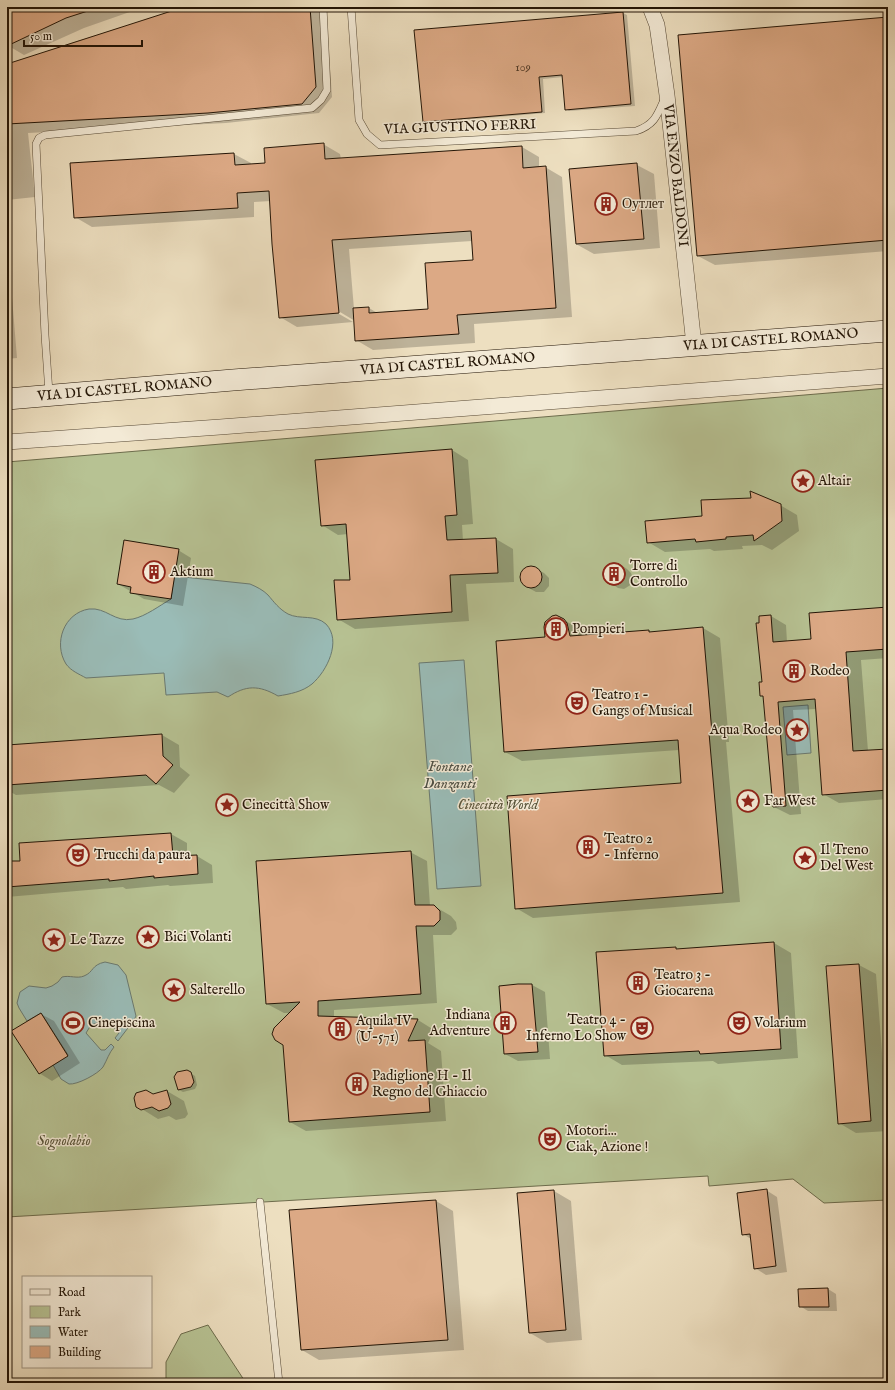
<svg xmlns="http://www.w3.org/2000/svg" width="895" height="1390" font-family="'IM FELL English',serif">
  <rect width="100%" height="100%" fill="#eddfc0"/>
  <filter id="stains"><feTurbulence type="fractalNoise" baseFrequency=".005" numOctaves="4"/><feColorMatrix values="0 0 0 0 .2 0 0 0 0 .09 0 0 0 0 .02 0 0 0 .5 -.17"/></filter>
  <radialGradient id="worn" r=".72"><stop offset=".6" stop-color="#630" stop-opacity="0"/><stop offset="1" stop-color="#630" stop-opacity=".3"/></radialGradient>
  <!-- green -->
  <g fill="#b7c293" stroke="#6d6c4c">
    <polygon points="888,388 888,1200 824,1203 793,1179 709,1186 708,1176 7,1217 7,462"/>
    <polygon points="208,1325 246,1383 166,1383 166,1362 181,1334"/>
  </g>
  <!-- water -->
  <g fill="#9abcb7" stroke="#6a7970">
    <path d="M174,576L250,584C257,587 263,590 268,595C274,602 279,609 288,614C300,620 315,614 326,624C342,641 327,671 312,684C302,692 290,694 278,696C259,685 246,685 228,697L217,692L166,695L164,673L86,678C79,674 71,671 66,664C53,643 64,613 89,609C106,607 115,623 133,619C146,616 159,606 171,599Z"/>
    <polygon points="464,660 481,886 437,889 419,663"/>
    <polygon points="808,705 811,753 787,755 783,707"/>
    <path d="M105,962L118,965L126,975L136,1016L134,1020L118,1041L115,1038L119,1033V1030L100,1022L91,1025L86,1033L101,1050H105L111,1044L114,1047C109,1053 107,1060 103,1067C98,1074 77,1085 69,1084L61,1079L53,1065L68,1055L41,1013L27,1021L19,1008L17,1003L20,992L29,986L46,988L52,986L58,982L62,977C70,975 77,979 84,976C94,972 91,965 105,962Z"/>
  </g>
  <!-- shadow -->
  <g fill="#0003" fill-rule="evenodd">
    <polygon points="7,7 144,7 84,28 24,55 7,45"/>
    <polygon points="188,7 326,7 332,97 319,113 226,123 28,133 35,197 7,200 7,65 71,43"/>
    <polygon points="623,13 627,15 635,106 569,111 566,109 563,77 543,79 545,113 427,123 423,121"/>
    <polygon points="888,18 888,251 715,265 698,256"/>
    <path d="M323,144L340,154L341,159L522,147L539,157V168L545,167L562,177L572,317L474,324L475,343L373,350L356,340L355,321L335,309L334,311L353,322L297,327L280,317L271,201L254,202V217L92,227L75,217L234,154L251,163V165L266,164ZM472,241L474,261L429,310L379,314L369,308L354,309L349,249Z"/>
    <polygon points="637,165 654,174 660,248 594,254 576,244"/>
    <polygon points="7,283 11,285 17,358 7,359"/>
    <polygon points="452,450 468,460 473,524 462,525 463,541 496,539 513,549 514,582 466,584 469,621 355,629 338,619 351,581 348,534 338,535 322,525"/>
    <polygon points="752,499 780,505 797,515 799,531 772,550 762,545 742,546 743,549 714,551 710,549 665,552 648,542 703,517"/>
    <polygon points="178,550 191,558 183,606 144,599 118,584"/>
    <polygon points="618,563 627,569 631,573 633,579 632,584 624,589 618,588 605,579 604,570 607,566 612,564"/>
    <polygon points="527,568 535,568 544,573 549,578 549,586 544,592 536,592 527,587 522,581 521,573"/>
    <polygon points="888,608 888,658 861,660 868,751 888,750 888,799 839,803 823,794 817,709 793,710 801,814 790,815 774,807 764,697 761,695 771,616 786,625 787,642 812,640"/>
    <polygon points="564,620 581,630 584,636 648,631 651,633 703,628 720,638 729,742 726,742 740,902 533,918 516,908 682,784 679,750 522,761 505,752 547,638"/>
    <polygon points="162,735 179,745 180,767 190,775 174,793 159,785 16,795 7,790 7,746"/>
    <polygon points="171,834 187,843 187,857 197,856 212,865 213,883 170,886 168,885 126,889 123,887 7,897 7,862 21,862"/>
    <polygon points="410,852 427,861 430,906 434,906 451,916 456,922 457,929 451,935 433,935 437,1003 334,1010 334,1017 418,1020 434,1030 428,1043 441,1051 446,1121 306,1131 290,1122 290,1013 284,1013 267,1004"/>
    <polygon points="774,943 791,953 798,1058 718,1064 713,1061 622,1065 605,1055 675,948 679,950"/>
    <polygon points="859,965 876,974 888,1131 856,1133 839,1123"/>
    <polygon points="532,985 545,992 550,1059 518,1061 505,1054 500,987"/>
    <polygon points="41,1014 54,1021 80,1063 52,1081 39,1073"/>
    <polygon points="187,1071 195,1076 197,1085 195,1089 183,1092 179,1090"/>
    <polygon points="167,1091 184,1101 188,1114 185,1118 176,1120 169,1116 158,1119 137,1106 153,1095"/>
    <polygon points="766,1190 777,1197 787,1272 766,1275 755,1268 751,1239 743,1234"/>
    <polygon points="554,1191 571,1201 582,1340 547,1343 530,1333"/>
    <polygon points="436,1201 453,1211 464,1350 319,1360 302,1350"/>
    <polygon points="828,1289 836,1294 837,1311 808,1311 800,1306"/>
  </g>
  <!-- building -->
  <g fill="#dca985" stroke="#231506">
    <polygon points="7,7 93,7 94,9 66,18 7,46"/>
    <polygon points="184,7 310,7 316,87 302,104 208,113 7,124 7,64"/>
    <polygon points="623,12 631,104 565,110 562,75 539,77 542,112 423,122 414,30"/>
    <polygon points="888,17 888,240 697,256 678,35"/>
    <polygon points="324,143 325,159 522,146 523,168 546,166 556,308 457,315 459,334 355,341 353,308 369,307 369,313 428,309 425,263 473,260 471,231 332,240 339,313 279,318 272,244 269,191 237,193 238,208 74,218 70,163 234,153 235,165 265,163 264,148"/>
    <polygon points="637,163 644,239 576,244 569,169"/>
    <polygon points="452,449 457,515 445,516 447,540 496,538 498,573 450,575 452,612 337,620 334,580 350,580 346,524 321,526 315,460"/>
    <polygon points="750,491 781,504 782,521 754,541 753,535 726,537 726,539 696,542 695,539 647,543 645,521 702,516 701,500 751,498"/>
    <polygon points="124,540 179,549 171,599 130,593 131,587 117,584"/>
    <circle cx="614" cy="574" r="11"/>
    <circle cx="531" cy="577" r="11"/>
    <polygon points="888,607 888,649 846,652 853,751 888,749 888,790 822,795 815,699 778,702 786,806 773,807 763,696 760,696 759,682 762,682 756,623 759,623 759,616 771,615 773,642 811,639 809,613"/>
    <polygon points="556,615 564,619 567,623 570,636 649,630 649,632 703,627 712,733 709,733 723,893 515,909 507,796 681,783 678,740 504,752 496,641 545,637 544,627 545,622 552,616"/>
    <polygon points="162,734 163,756 173,765 156,784 146,775 7,785 7,745"/>
    <polygon points="171,833 173,856 197,855 198,874 154,878 154,876 109,881 109,879 7,887 7,861 20,861 19,843"/>
    <polygon points="411,851 415,905 434,905 440,911 440,920 434,926 416,926 421,994 318,1001 318,1016 418,1019 408,1041 425,1040 430,1112 289,1122 283,1045 275,1040 272,1034 274,1028 300,1002 266,1004 256,861"/>
    <polygon points="774,942 781,1049 700,1054 699,1051 604,1056 596,952 676,947 676,949"/>
    <polygon points="859,964 871,1121 838,1124 826,966"/>
    <polygon points="518,984 532,984 538,1052 504,1054 499,986"/>
    <polygon points="41,1013 68,1056 39,1074 11,1031"/>
    <polygon points="187,1070 191,1072 194,1082 191,1087 178,1090 174,1077 177,1072"/>
    <polygon points="146,1090 153,1094 167,1090 171,1104 168,1108 159,1111 152,1107 141,1110 136,1107 134,1098 136,1093"/>
    <polygon points="767,1189 776,1266 754,1269 750,1234 742,1235 737,1193"/>
    <polygon points="554,1190 566,1330 529,1333 517,1193"/>
    <polygon points="436,1200 448,1340 301,1350 289,1210"/>
    <polygon points="828,1288 829,1307 799,1307 798,1289"/>
  </g>
  <g fill="none" stroke-linecap="round" stroke-linejoin="round">
    <!-- lane casing -->
    <g stroke="#564834" stroke-width="8">
      <g id="lane">
        <path d="M351,7L359,120L367,134L380,145L636,131C654,125 657,116 664,100"/>
        <polyline points="49,393 45,335 36,144 39,138 45,135 312,108 321,100 327,90 323,7"/>
        <polyline points="260,1202 279,1383"/>
      </g>
    </g>
    <!-- street casing -->
    <g stroke="#564834" stroke-width="16">
      <g id="street">
        <path id="s1" d="M650,7L657,25L667,95L694,345"/>
        <polyline points="7,442 220,427 888,376"/>
      </g>
    </g>
    <!-- secondary casing -->
    <g stroke="#231506" stroke-width="22">
      <g id="secondary">
        <path id="s2" d="M7,399L233,380L888,331"/>
      </g>
    </g>
    <!-- lane -->
    <use href="#lane" stroke="#f3ead6" stroke-width="7"/>
    <!-- street -->
    <use href="#street" stroke="#f3ead6" stroke-width="15"/>
    <!-- secondary -->
    <use href="#secondary" stroke="#f3ead6" stroke-width="21"/>
  </g>
  <!-- icons -->
  <defs>
    <g id="building-ring" transform="scale(1.15)"><circle r="9.5" fill="#f3ead6" stroke="#8f2418" stroke-width="1.5"/><path d="M-4-6H4V6H1V3H-1V6H-4ZM-2.5-4.3h1.7v1.8h-1.7ZM.8-4.3h1.7v1.8H.8ZM-2.5-1h1.7V.8h-1.7ZM.8-1h1.7V.8H.8Z" fill="#8f2418"/></g>
    <g id="sight-ring" transform="scale(1.15)"><circle r="9.5" fill="#f3ead6" stroke="#8f2418" stroke-width="1.5"/><path d="M0-6L1.8-2.2L6-1.7L2.9 1.2L3.7 5.4L0 3.3L-3.7 5.4L-2.9 1.2L-6-1.7L-1.8-2.2Z" fill="#8f2418"/></g>
    <g id="theatre-ring" transform="scale(1.15)"><circle r="9.5" fill="#f3ead6" stroke="#8f2418" stroke-width="1.5"/><path d="M-5-5.5Q0-4 5-5.5V0Q5 5 0 6Q-5 5-5 0ZM-3.3-2.5H-1v1.5H-3.3ZM1-2.5H3.3v1.5H1ZM-2.8 1Q0 5.5 2.8 1Z" fill="#8f2418"/></g>
    <g id="stadium-ring" transform="scale(1.15)"><circle r="9.5" fill="#f3ead6" stroke="#8f2418" stroke-width="1.5"/><path d="M0-5a6.5 5 0 1 0 0 10a6.5 5 0 1 0 0-10ZM-3.5-1.8h7v3.6h-7Z" fill="#8f2418"/></g>
  </defs>
  <g fill-rule="evenodd">
    <use href="#building-ring" x="606" y="204"/>
    <use href="#sight-ring" x="803" y="481"/>
    <use href="#building-ring" x="154" y="572"/>
    <use href="#building-ring" x="614" y="574"/>
    <use href="#building-ring" x="556" y="629"/>
    <use href="#building-ring" x="794" y="671"/>
    <use href="#theatre-ring" x="577" y="703"/>
    <use href="#sight-ring" x="797" y="730"/>
    <use href="#sight-ring" x="748" y="801"/>
    <use href="#sight-ring" x="227" y="805"/>
    <use href="#building-ring" x="588" y="847"/>
    <use href="#theatre-ring" x="78" y="855"/>
    <use href="#sight-ring" x="805" y="858"/>
    <use href="#sight-ring" x="148" y="937"/>
    <use href="#sight-ring" x="54" y="940"/>
    <use href="#building-ring" x="638" y="983"/>
    <use href="#sight-ring" x="174" y="990"/>
    <use href="#stadium-ring" x="73" y="1023"/>
    <use href="#building-ring" x="505" y="1023"/>
    <use href="#theatre-ring" x="739" y="1023"/>
    <use href="#theatre-ring" x="642" y="1028"/>
    <use href="#building-ring" x="340" y="1029"/>
    <use href="#building-ring" x="357" y="1084"/>
    <use href="#theatre-ring" x="550" y="1139"/>
  </g>
  <g text-anchor="middle" dominant-baseline="central" stroke-width="3" stroke-linejoin="round" paint-order="stroke">
    <!-- number labels -->
    <g font-size="12" fill="#513a26">
      <text x="523" y="67">109</text>
    </g>
    <!-- street labels -->
    <g font-size="14" fill="#231506" stroke="#f3ead6">
      <text transform="translate(460 127) rotate(-2)">VIA GIUSTINO FERRI</text>
      <text stroke="none"><textPath href="#s1" startOffset="171">VIA ENZO BALDONI</textPath></text>
      <text stroke="none"><textPath href="#s2" startOffset="766">VIA DI CASTEL ROMANO</textPath></text>
      <text stroke="none"><textPath href="#s2" startOffset="442">VIA DI CASTEL ROMANO</textPath></text>
      <text stroke="none"><textPath href="#s2" startOffset="118">VIA DI CASTEL ROMANO</textPath></text>
    </g>
    <!-- poi labels -->
    <g font-size="14" fill="#231506" stroke="#f3ead6" text-anchor="start">
      <text x="622" y="204">Оутлет</text>
      <text x="818" y="481">Altair</text>
      <text x="630" y="566">Torre di<tspan x="630" dy="16">Controllo</tspan></text>
      <text x="170" y="572">Aktium</text>
      <text x="572" y="629">Pompieri</text>
      <text x="810" y="671">Rodeo</text>
      <text x="592" y="695">Teatro 1 -<tspan x="592" dy="16">Gangs of Musical</tspan></text>
      <text x="782" y="730" text-anchor="end">Aqua Rodeo</text>
      <text x="764" y="801">Far West</text>
      <text x="242" y="805">Cinecittà Show</text>
      <text x="604" y="839">Teatro 2<tspan x="604" dy="16">- Inferno</tspan></text>
      <text x="820" y="850">Il Treno<tspan x="820" dy="16">Del West</tspan></text>
      <text x="94" y="855">Trucchi da paura</text>
      <text x="164" y="937">Bici Volanti</text>
      <text x="70" y="940">Le Tazze</text>
      <text x="654" y="975">Teatro 3 -<tspan x="654" dy="16">Giocarena</tspan></text>
      <text x="190" y="990">Salterello</text>
      <text x="490" y="1015" text-anchor="end">Indiana<tspan x="490" dy="16">Adventure</tspan></text>
      <text x="626" y="1020" text-anchor="end">Teatro 4 -<tspan x="626" dy="16">Inferno Lo Show</tspan></text>
      <text x="356" y="1021">Aquila IV<tspan x="356" dy="16">(U-571)</tspan></text>
      <text x="88" y="1023">Cinepiscina</text>
      <text x="754" y="1023">Volarium</text>
      <text x="372" y="1076">Padiglione H - Il<tspan x="372" dy="16">Regno del Ghiaccio</tspan></text>
      <text x="566" y="1131">Motori...<tspan x="566" dy="16">Ciak, Azione !</tspan></text>
    </g>
    <!-- park labels -->
    <g font-size="14" font-style="italic" fill="#575237" stroke="#f3ead6">
      <text x="498" y="805">Cinecittà World</text>
      <text x="64" y="1141">Sognolabio</text>
    </g>
    <!-- water labels -->
    <g font-size="15" font-style="italic" fill="#4d4f44" stroke="#f3ead6">
      <text x="450" y="766">Fontane<tspan x="450" dy="17">Danzanti</tspan></text>
    </g>
  </g>
  <!-- margin -->
  <rect width="895" height="1390" fill="none" stroke="#eddfc0" stroke-width="24"/>
  <rect x="8" y="8" width="879" height="1374" fill="none" stroke="#231506" stroke-width="2"/>
  <rect x="12" y="12" width="871" height="1366" fill="none" stroke="#231506"/>
  <!-- legend -->
  <rect x="22" y="1276" width="130" height="92" fill="#f3ead6" stroke="#a09583"/>
  <rect x="30" y="1289" width="20" height="6" fill="#f3ead6" stroke="#a09583"/>
  <text x="58" y="1296" font-size="12" fill="#231506">Road</text>
  <rect x="30" y="1306" width="20" height="12" fill="#b7c293" stroke="#a09583"/>
  <text x="58" y="1316" font-size="12" fill="#231506">Park</text>
  <rect x="30" y="1326" width="20" height="12" fill="#9abcb7" stroke="#a09583"/>
  <text x="58" y="1336" font-size="12" fill="#231506">Water</text>
  <rect x="30" y="1346" width="20" height="12" fill="#dca985" stroke="#a09583"/>
  <text x="58" y="1356" font-size="12" fill="#231506">Building</text>
  <!-- scale -->
  <path d="M24 40v6h118v-6" fill="none" stroke="#231506" stroke-width="2"/>
  <text x="30" y="40" font-size="12" fill="#231506" stroke="#f3ead6" stroke-width="3" paint-order="stroke">50 m</text>
  <rect width="100%" height="100%" filter="url(#stains)"/>
  <rect width="100%" height="100%" fill="url(#worn)"/>
</svg>
